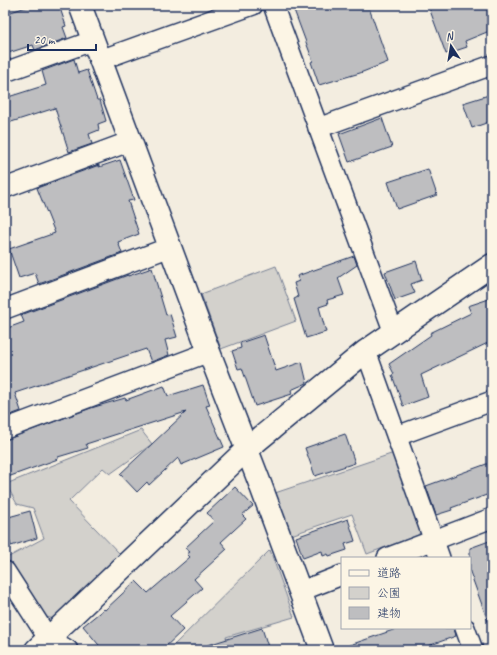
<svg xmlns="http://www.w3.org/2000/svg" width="497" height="655" font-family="Caveat,'Klee One',sans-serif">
  <rect width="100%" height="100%" fill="#f3ede0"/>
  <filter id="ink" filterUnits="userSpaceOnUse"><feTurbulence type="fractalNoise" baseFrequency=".025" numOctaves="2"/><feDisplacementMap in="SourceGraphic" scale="8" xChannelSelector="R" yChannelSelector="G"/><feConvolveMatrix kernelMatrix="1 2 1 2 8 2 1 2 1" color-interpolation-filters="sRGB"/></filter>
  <g filter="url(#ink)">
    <!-- green -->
    <g fill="#d3d1cc" stroke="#778095">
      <polygon points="276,266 296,321 221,349 201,294"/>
      <polygon points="141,430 152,444 110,474 103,468 69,501 120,554 55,619 41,616 5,561 5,559 44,538 33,508 17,504 6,484"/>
      <polygon points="397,452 423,529 418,535 367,554 352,514 291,535 275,493"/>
      <polygon points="270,550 294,617 226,637 230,650 169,650"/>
    </g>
    <!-- building -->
    <g fill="#bebec0" stroke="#1b2f5e">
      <polygon points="32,5 59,5 66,26 63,27 67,38 35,50 33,45 5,54 5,14"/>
      <polygon points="307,5 368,5 388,62 360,73 319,85 311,62 313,61 294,10"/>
      <polygon points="428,5 492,5 492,30 465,41 467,47 446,54"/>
      <polygon points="74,59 78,73 87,70 97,100 100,100 106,121 98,124 99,130 89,134 92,144 69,152 55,108 5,124 5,98 46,85 42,71"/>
      <polygon points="492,94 492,121 472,128 463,103"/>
      <polygon points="382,118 392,147 349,162 339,134"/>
      <polygon points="120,160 134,200 128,201 139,234 118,242 122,253 39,284 35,273 19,278 9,249 55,233 37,188 99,165 99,167"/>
      <polygon points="428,169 437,195 397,209 388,182"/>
      <polygon points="354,256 357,265 338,278 344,295 327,300 328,304 319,307 326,332 306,338 294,299 298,297 294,283 299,281 297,276"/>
      <polygon points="416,261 422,280 411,284 415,293 395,300 385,272"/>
      <polygon points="152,268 166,315 170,314 177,337 165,340 169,355 151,362 146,349 15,393 21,411 5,417 5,329 24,322 21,315 128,275 128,276"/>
      <polygon points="492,298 492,341 421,375 428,397 403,406 392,375 394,374 389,364 431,335 430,333 471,313 468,306"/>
      <polygon points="264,335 276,371 302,362 307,383 291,390 292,394 255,406 242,368 238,369 232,351 241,348 240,343"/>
      <polygon points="203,385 210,405 206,406 224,447 181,465 178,458 149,485 147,482 137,492 120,474 186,412 86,444 88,448 58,457 58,459 5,478 5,440 91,408 125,398 126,400 164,386 168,396"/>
      <polygon points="345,434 355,463 315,476 305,448"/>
      <polygon points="492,462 492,493 451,508 452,510 436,515 426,486"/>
      <polygon points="235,487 253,506 242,515 246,519 221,542 227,549 194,579 202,588 170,616 183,630 162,650 103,650 83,626 104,609 105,610 136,581 148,593 190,557 187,554 190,552 185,548 214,521 207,513"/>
      <polygon points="30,511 37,538 11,546 9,539 5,540 5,518"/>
      <polygon points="348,519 355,541 345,544 347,550 329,556 328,554 323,556 322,551 303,558 296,537"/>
      <polygon points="492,540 492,626 490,627 470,572 470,548"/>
      <polygon points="262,628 269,650 205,650 205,646"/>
      <polygon points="399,628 454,628 456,636 417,650 345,650 344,647"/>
    </g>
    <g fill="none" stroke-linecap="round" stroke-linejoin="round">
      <!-- minor casing -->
      <g stroke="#1b2f5e" stroke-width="22">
        <g id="minor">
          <polyline points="273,5 394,333"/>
          <polyline points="100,60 253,5"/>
          <polyline points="5,72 92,41"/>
          <polyline points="318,128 492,65"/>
          <polyline points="5,188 131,141"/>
          <polyline points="5,309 170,247"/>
          <polyline points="366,351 440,558"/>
          <polyline points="5,429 209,352"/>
          <polyline points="397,436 492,401"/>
          <polyline points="387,558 492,518"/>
          <polyline points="5,571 48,638 68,650"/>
          <polyline points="301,591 342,575"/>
          <polyline points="465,628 473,650"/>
        </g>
      </g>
      <!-- tertiary casing -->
      <g stroke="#1b2f5e" stroke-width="25">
        <g id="tertiary">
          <polyline points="80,5 209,352 259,481 322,650"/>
          <polyline points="36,650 247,449 366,351 492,265"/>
        </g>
      </g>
      <!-- minor -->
      <use href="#minor" stroke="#fcf5e5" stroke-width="19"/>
      <!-- tertiary -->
      <use href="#tertiary" stroke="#fcf5e5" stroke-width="22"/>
    </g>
  </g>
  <!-- margin -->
  <rect width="497" height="655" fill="none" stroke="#fcf5e5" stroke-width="20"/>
  <rect x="10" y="10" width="477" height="635" fill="none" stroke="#1b2f5e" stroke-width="1.5" filter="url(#ink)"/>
  <!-- legend -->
  <rect x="341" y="557" width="130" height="72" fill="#fcf5e5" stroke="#a2a6af"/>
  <rect x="349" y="570" width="20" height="6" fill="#fcf5e5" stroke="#a2a6af"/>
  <text x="377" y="577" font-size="12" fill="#1b2f5e">道路</text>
  <rect x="349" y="587" width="20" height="12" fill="#d3d1cc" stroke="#a2a6af"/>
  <text x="377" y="597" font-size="12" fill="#1b2f5e">公園</text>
  <rect x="349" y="607" width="20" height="12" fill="#bebec0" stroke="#a2a6af"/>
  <text x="377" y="617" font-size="12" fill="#1b2f5e">建物</text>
  <!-- north arrow -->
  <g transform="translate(451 46) rotate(348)" stroke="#fcf5e5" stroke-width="3" paint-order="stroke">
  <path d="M0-3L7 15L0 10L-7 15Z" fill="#1b2f5e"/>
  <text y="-6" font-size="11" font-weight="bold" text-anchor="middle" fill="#1b2f5e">N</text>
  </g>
  <!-- scale -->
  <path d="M28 44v6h68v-6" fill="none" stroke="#1b2f5e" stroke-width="2"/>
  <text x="34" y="44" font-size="12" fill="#1b2f5e" stroke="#fcf5e5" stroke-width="3" paint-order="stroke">20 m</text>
</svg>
